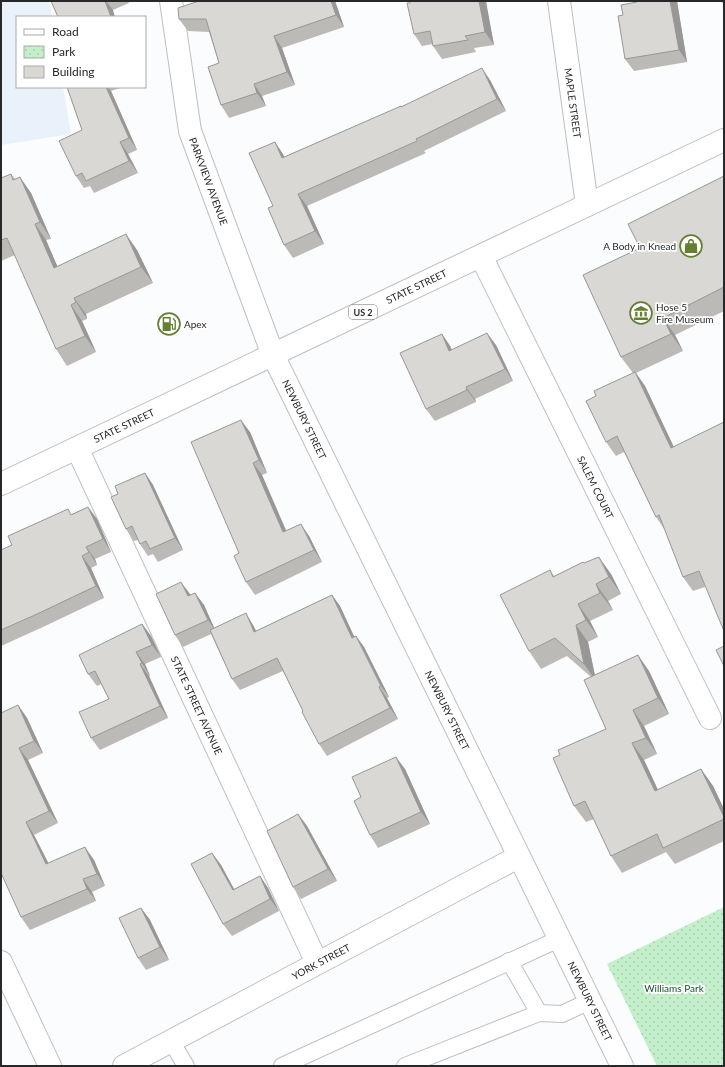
<svg xmlns="http://www.w3.org/2000/svg" width="725" height="1067" font-family="Lato,sans-serif">
  <defs>
    <pattern id="park-dots" width="8" height="8" patternUnits="userSpaceOnUse"><rect width="8" height="8" fill="#c3f0cb"/><path d="M2 2h.1M6 6h.1" fill="none" stroke="#a8ceae" stroke-width="1.8" stroke-linecap="round"/></pattern>
  </defs>
  <rect width="100%" height="100%" fill="#fafcfe"/>
  <!-- built -->
  <polygon fill="#e9f1fa" points="1,1 49,1 52,17 17,17 17,87 63,87 71,134 1,145"/>
  <!-- park -->
  <polygon fill="url(#park-dots)" points="724,907 724,1066 657,1066 607,964"/>
  <g fill="none" stroke-linecap="round" stroke-linejoin="round">
    <!-- lane casing -->
    <g stroke="#bdbfc2" stroke-width="18">
      <g id="lane">
        <polyline points="509,961 539,1013"/>
        <polyline points="171,1041 186,1066"/>
        <polyline points="282,1066 559,939"/>
        <polyline points="405,1066 539,1013 562,1014 590,1001"/>
      </g>
    </g>
    <!-- street casing -->
    <g stroke="#bdbfc2" stroke-width="24">
      <g id="street">
        <path id="s1" d="M171,1L190,131L273,355L622,1066"/>
        <path id="s2" d="M559,1L587,205"/>
        <path id="s3" d="M481,256L710,718"/>
        <path id="s4" d="M77,448L317,963"/>
        <polyline points="1,962 50,1066"/>
        <path id="s5" d="M124,1066L518,857"/>
      </g>
    </g>
    <!-- primary casing -->
    <g stroke="#bdbfc2" stroke-width="24">
      <g id="primary">
        <path id="s6" d="M1,484L724,140"/>
      </g>
    </g>
    <!-- lane -->
    <use href="#lane" stroke="#fff" stroke-width="16"/>
    <!-- street -->
    <use href="#street" stroke="#fff" stroke-width="22"/>
    <!-- primary -->
    <use href="#primary" stroke="#fff" stroke-width="22"/>
  </g>
  <!-- wall -->
  <g fill="#bbbab7">
    <polygon points="51,1 128,1 129,3 113,10"/>
    <polygon points="199,1 335,1 344,27 282,48 295,85 262,96 266,106 229,118 221,105 219,63 209,32 188,31 179,19"/>
    <polygon points="485,1 494,45 474,48 476,52 442,59 433,46 433,44 422,46 414,34 410,3"/>
    <polygon points="637,1 677,1 687,62 634,71 625,59 623,15 637,2"/>
    <polygon points="721,1 724,1 724,5"/>
    <polygon points="490,80 506,111 424,151 426,153 307,206 324,244 293,258 284,245 273,206 275,142 284,157 402,107"/>
    <polygon points="67,87 123,87 111,91 137,150 128,154 138,173 94,193 90,186 84,188 76,176 82,130"/>
    <polygon points="11,174 15,179 31,193 51,239 46,240 57,266 137,250 153,283 86,314 87,319 82,321 96,352 67,366 56,349 15,255 1,261 1,178"/>
    <polygon points="724,176 724,311 675,335 683,351 636,373 645,386 673,446 705,587 693,591 683,577 665,530 656,517 624,452 616,456 606,442 596,396 633,373 621,357 640,248"/>
    <polygon points="442,334 450,346 452,350 496,345 513,381 475,399 476,402 435,421 426,409"/>
    <polygon points="250,432 267,473 262,475 286,531 309,536 322,562 255,595 246,582 239,553"/>
    <polygon points="145,473 153,485 183,550 158,562 153,554 148,556 140,544 138,540 134,541 126,529 118,494"/>
    <polygon points="88,507 97,519 111,552 95,559 97,565 91,568 104,598 43,627 1,646 1,550 12,545 72,514"/>
    <polygon points="584,563 611,574 621,594 608,601 613,610 590,621 598,637 588,642 595,675 649,671 669,714 644,726 657,754 644,760 658,790 701,769 713,786 724,809 724,841 675,864 666,852 622,873 611,856 594,819 586,822 574,806 560,755 606,729 591,677 567,656 541,669 529,651 550,570 554,576"/>
    <polygon points="195,593 204,605 214,628 253,625 256,631 332,595 340,606 354,637 356,636 364,647 389,697 387,698 398,719 327,756 319,744 303,711 283,671 240,690 232,679 211,634 183,647 175,635 190,595"/>
    <polygon points="142,624 151,636 161,657 145,664 150,676 149,676 168,718 100,750 91,738 109,699 101,684 97,686 88,674"/>
    <polygon points="18,705 27,718 43,753 28,760 58,823 34,835 48,863 94,860 105,886 92,892 96,901 30,930 21,917"/>
    <polygon points="405,769 430,824 378,848 370,835"/>
    <polygon points="298,814 307,826 337,881 301,899 293,887"/>
    <polygon points="212,853 221,865 234,889 260,876 268,888 279,911 232,936 223,924"/>
    <polygon points="141,908 150,920 169,960 146,970 138,958"/>
  </g>
  <!-- shaded-wall -->
  <g fill="#999795">
    <polygon points="105,1 106,1 113,10 115,17 111,17"/>
    <polygon points="331,1 335,1 344,27 336,15"/>
    <polygon points="479,1 486,1 494,45 485,32"/>
    <polygon points="670,1 677,1 687,62 679,50"/>
    <polygon points="274,36 282,48 295,85 287,72"/>
    <polygon points="482,68 490,80 506,111 497,99"/>
    <polygon points="254,84 262,96 266,106 257,93"/>
    <polygon points="106,87 107,87 111,91 137,150 129,138"/>
    <polygon points="120,142 128,154 138,173 129,161"/>
    <polygon points="275,142 283,154 291,170 282,158"/>
    <polygon points="20,177 31,193 51,239 40,222"/>
    <polygon points="298,194 307,206 324,244 315,231"/>
    <polygon points="35,224 46,240 65,284 54,268"/>
    <polygon points="126,234 137,250 153,283 141,267"/>
    <polygon points="74,298 86,314 87,319 76,302"/>
    <polygon points="71,305 82,321 96,352 85,336"/>
    <polygon points="663,318 675,335 683,351 671,334"/>
    <polygon points="487,333 496,345 513,381 505,369"/>
    <polygon points="442,334 450,346 458,363 449,351"/>
    <polygon points="635,372 645,386 681,462 671,448"/>
    <polygon points="466,387 475,399 476,402 467,390"/>
    <polygon points="241,420 250,432 267,473 259,460"/>
    <polygon points="253,463 262,475 292,544 283,532"/>
    <polygon points="145,473 153,485 183,550 175,538"/>
    <polygon points="88,507 97,519 111,552 103,539"/>
    <polygon points="301,524 309,536 322,562 314,550"/>
    <polygon points="86,547 95,559 97,565 89,552"/>
    <polygon points="82,556 91,568 104,598 96,586"/>
    <polygon points="599,557 611,574 621,594 609,577"/>
    <polygon points="181,582 190,594 196,608 188,596"/>
    <polygon points="596,584 608,601 613,610 600,593"/>
    <polygon points="195,593 204,605 216,632 208,620"/>
    <polygon points="332,595 340,606 360,649 352,638"/>
    <polygon points="578,604 590,621 598,637 586,620"/>
    <polygon points="246,613 253,625 262,643 254,632"/>
    <polygon points="142,624 151,636 161,657 152,645"/>
    <polygon points="576,625 588,642 596,681 584,664"/>
    <polygon points="356,636 364,647 389,697 381,686"/>
    <polygon points="136,652 145,664 150,676 142,663"/>
    <polygon points="638,655 649,671 669,714 658,698"/>
    <polygon points="140,664 149,676 168,718 160,706"/>
    <polygon points="379,687 387,698 398,719 390,708"/>
    <polygon points="18,705 27,718 43,753 34,741"/>
    <polygon points="633,710 644,726 657,754 646,738"/>
    <polygon points="632,743 644,760 666,807 655,791"/>
    <polygon points="19,748 28,760 58,823 49,811"/>
    <polygon points="396,757 405,769 430,824 421,812"/>
    <polygon points="701,769 713,786 724,809 724,817"/>
    <polygon points="298,814 307,826 337,881 328,869"/>
    <polygon points="26,822 34,835 55,876 46,864"/>
    <polygon points="85,847 94,860 105,886 97,874"/>
    <polygon points="212,853 221,865 241,902 233,890"/>
    <polygon points="260,876 268,888 279,911 270,899"/>
    <polygon points="83,879 92,892 96,901 87,889"/>
    <polygon points="141,908 150,920 169,960 160,947"/>
  </g>
  <!-- building -->
  <g fill="#dad8d5" stroke="#999795">
    <polygon points="51,1 105,1 111,17 58,17"/>
    <polygon points="199,1 331,1 336,15 274,36 287,72 254,84 257,93 221,105 208,67 219,63 206,19 179,19 178,8"/>
    <polygon points="410,1 479,1 485,32 465,36 468,40 433,46 430,31 414,34 407,3 410,3"/>
    <polygon points="637,1 670,1 679,50 625,59 618,16 623,15 621,5 637,2"/>
    <polygon points="482,68 497,99 416,139 417,141 298,194 315,231 284,245 268,208 273,206 249,153 275,142 282,158 401,106 401,107"/>
    <polygon points="67,87 106,87 129,138 120,142 129,161 86,181 82,173 76,176 59,141 82,130"/>
    <polygon points="11,174 13,180 20,177 40,222 35,224 54,268 126,234 141,267 74,298 76,302 71,305 85,336 56,349 7,238 1,240 1,178"/>
    <polygon points="724,176 724,287 663,318 671,334 621,357 583,275 640,248 628,224"/>
    <polygon points="487,333 505,369 466,387 467,390 426,409 400,353 442,334 449,351"/>
    <polygon points="635,372 671,448 724,422 724,631 699,571 683,577 659,515 656,517 617,436 606,442 586,401 596,396 594,391"/>
    <polygon points="241,420 259,460 253,463 283,532 301,524 314,550 246,582 234,556 239,553 191,442"/>
    <polygon points="145,473 175,538 150,549 146,541 140,544 132,526 126,529 111,497 118,494 115,486"/>
    <polygon points="88,507 103,539 86,547 89,552 82,556 96,586 35,615 1,630 1,550 12,545 8,536 68,509 71,515"/>
    <polygon points="599,557 609,577 596,584 600,593 578,604 586,620 576,625 584,664 555,638 529,651 500,595 550,570 553,577 583,562 584,563"/>
    <polygon points="181,582 188,596 195,593 208,620 175,635 156,594"/>
    <polygon points="332,595 352,638 356,636 381,686 379,687 390,708 319,744 302,712 303,711 277,658 232,679 210,630 246,613 254,632"/>
    <polygon points="142,624 152,645 136,652 142,663 140,664 160,706 91,738 79,712 109,699 95,671 88,674 79,655"/>
    <polygon points="724,646 724,666 716,650"/>
    <polygon points="638,655 658,698 633,710 646,738 632,743 655,791 701,769 724,817 724,819 663,848 657,834 611,856 585,801 574,806 553,758 560,755 558,750 606,729 584,680"/>
    <polygon points="18,705 34,741 19,748 49,811 26,822 46,864 85,847 97,874 83,879 87,889 21,917 1,873 1,713"/>
    <polygon points="396,757 421,812 370,835 354,801 361,797 352,777"/>
    <polygon points="298,814 328,869 293,887 267,831"/>
    <polygon points="212,853 233,890 260,876 270,899 223,924 191,864"/>
    <polygon points="141,908 160,947 138,958 119,918"/>
  </g>
  <!-- icons -->
  <defs>
    <g id="shop-ring" transform="scale(1.15)"><circle r="9.5" fill="#fff" stroke="#647f32" stroke-width="1.5"/><path d="M-5-2.5h2.3a2.7 3.5 0 0 1 5.4 0H5L5.5 6h-11ZM-1.5-2.5h3a1.5 2.3 0 0 0-3 0Z" fill="#647f32"/></g>
    <g id="museum-ring" transform="scale(1.15)"><circle r="9.5" fill="#fff" stroke="#647f32" stroke-width="1.5"/><path d="M0-6L6-3V-2H-6V-3ZM-5-1h2V3h-2ZM-1-1h2V3h-2ZM3-1h2V3H3ZM-6 4H6V6H-6Z" fill="#647f32"/></g>
    <g id="fuel-ring" transform="scale(1.15)"><circle r="9.5" fill="#fff" stroke="#647f32" stroke-width="1.5"/><path d="M-5.5-6h7V0h2V4h1.3V-2.5L3-4.5l.8-.8L6-3V5H2.5V1h-1V6h-7ZM-4.2-4.7v3.2H.2V-4.7Z" fill="#647f32"/></g>
  </defs>
  <g fill-rule="evenodd">
    <use href="#shop-ring" x="691" y="246"/>
    <use href="#museum-ring" x="641" y="313"/>
    <use href="#fuel-ring" x="169" y="324"/>
  </g>
  <g text-anchor="middle" dominant-baseline="central" stroke-width="3.5" stroke-linejoin="round" paint-order="stroke">
    <!-- shield labels -->
    <rect fill="#fff" stroke="#686869" stroke-width="1" x="349" y="305" width="28" height="14" rx="3"/>
    <g font-size="9" font-weight="bold" fill="#272829">
      <text x="363" y="312">US 2</text>
    </g>
    <!-- street labels -->
    <g font-size="10" fill="#272829" stroke="#fff">
      <text stroke="none"><textPath href="#s2" startOffset="103">MAPLE STREET</textPath></text>
      <text stroke="none"><textPath href="#s1" startOffset="185">PARKVIEW AVENUE</textPath></text>
      <text stroke="none"><textPath href="#s6" startOffset="460">STATE STREET</textPath></text>
      <text stroke="none"><textPath href="#s1" startOffset="442">NEWBURY STREET</textPath></text>
      <text stroke="none"><textPath href="#s6" startOffset="136">STATE STREET</textPath></text>
      <text stroke="none"><textPath href="#s3" startOffset="258">SALEM COURT</textPath></text>
      <text stroke="none"><textPath href="#s4" startOffset="284">STATE STREET AVENUE</textPath></text>
      <text stroke="none"><textPath href="#s1" startOffset="766">NEWBURY STREET</textPath></text>
      <text stroke="none"><textPath href="#s5" startOffset="223">YORK STREET</textPath></text>
      <text stroke="none"><textPath href="#s1" startOffset="1090">NEWBURY STREET</textPath></text>
    </g>
    <!-- poi labels -->
    <g font-size="10" fill="#272829" stroke="#fff" text-anchor="start">
      <text x="676" y="246" text-anchor="end">A Body in Knead</text>
      <text x="656" y="307">Hose 5<tspan x="656" dy="12">Fire Museum</tspan></text>
      <text x="184" y="324">Apex</text>
    </g>
    <!-- park labels -->
    <g font-size="10" fill="#154f28" stroke="#fff">
      <text x="674" y="988">Williams Park</text>
    </g>
  </g>
  <!-- border -->
  <rect width="725" height="1067" fill="none" stroke="#272829" stroke-width="4"/>
  <!-- legend -->
  <rect x="16" y="16" width="130" height="72" fill="#ffffff" stroke="#a9a9a9"/>
  <rect x="24" y="29" width="20" height="6" fill="#ffffff" stroke="#a9a9a9"/>
  <text x="52" y="36" font-size="12" fill="#272829">Road</text>
  <rect x="24" y="46" width="20" height="12" fill="url(#park-dots)" stroke="#a9a9a9"/>
  <text x="52" y="56" font-size="12" fill="#272829">Park</text>
  <rect x="24" y="66" width="20" height="12" fill="#dad8d5" stroke="#a9a9a9"/>
  <text x="52" y="76" font-size="12" fill="#272829">Building</text>
</svg>
